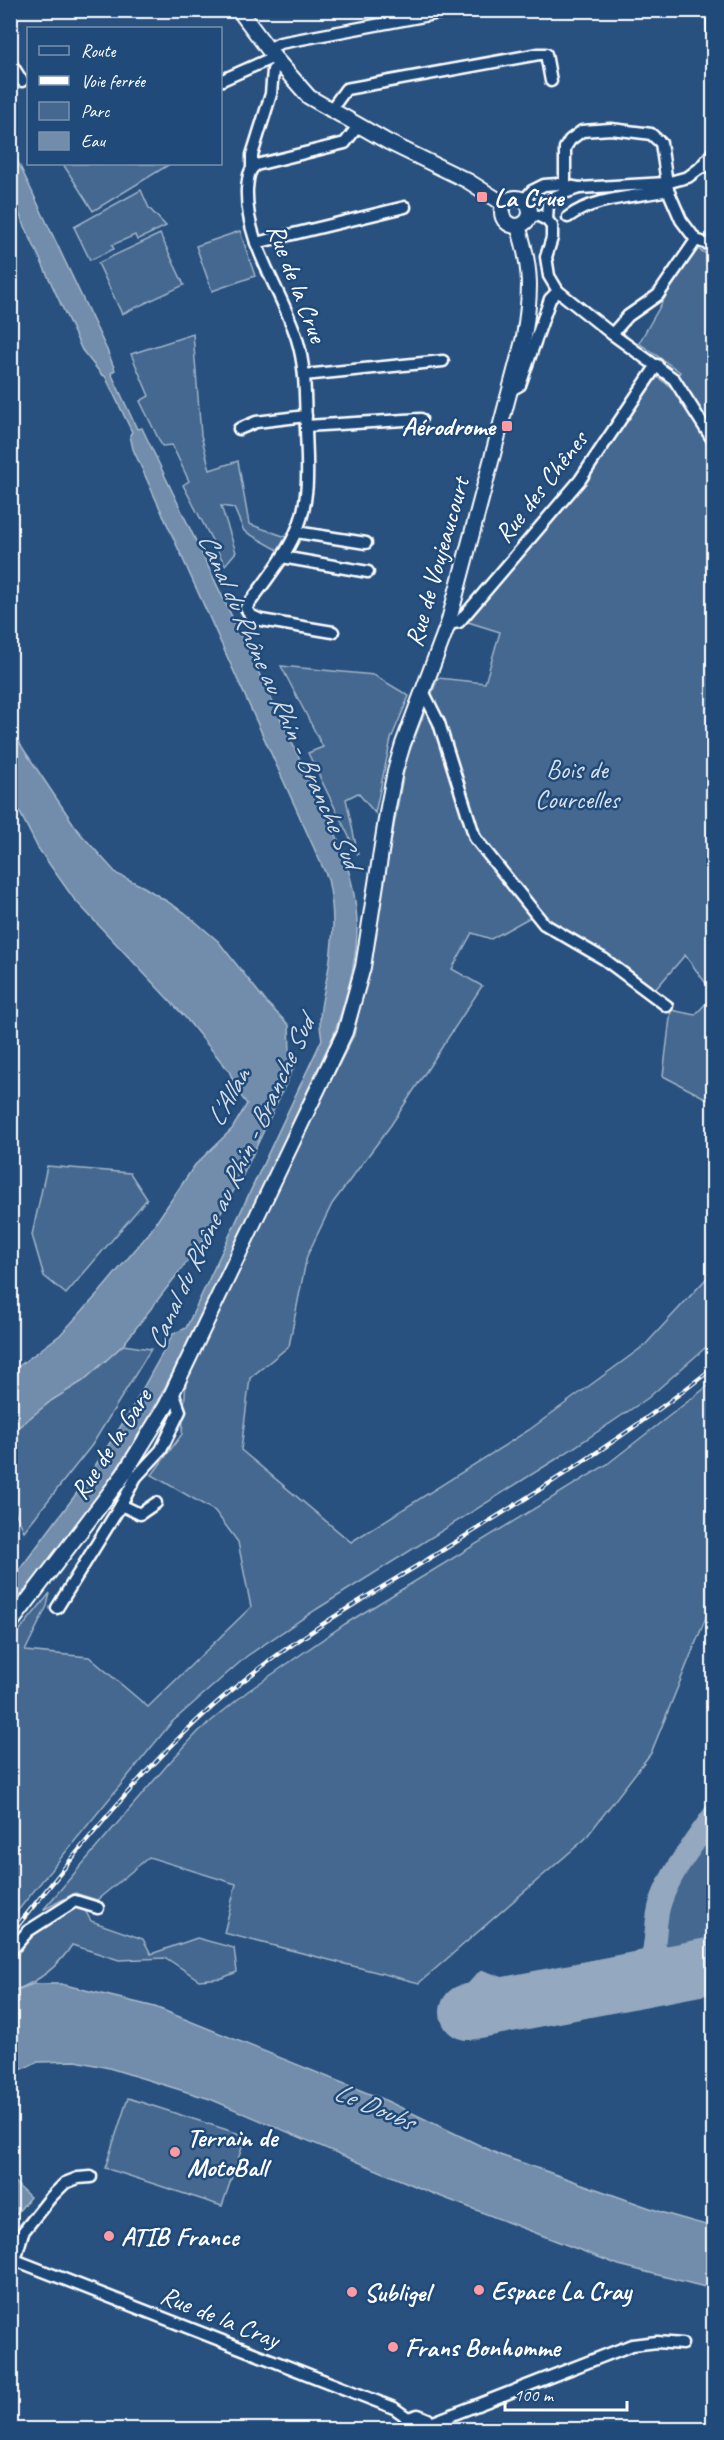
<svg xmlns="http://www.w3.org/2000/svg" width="724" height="2440" font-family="Caveat,sans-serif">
  <rect width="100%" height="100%" fill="#28517f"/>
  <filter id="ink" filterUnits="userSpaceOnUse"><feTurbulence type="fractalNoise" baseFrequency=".0167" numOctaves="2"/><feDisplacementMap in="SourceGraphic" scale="12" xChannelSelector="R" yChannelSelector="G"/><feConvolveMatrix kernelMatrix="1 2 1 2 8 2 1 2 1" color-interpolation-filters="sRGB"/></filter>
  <g filter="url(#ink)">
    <!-- green -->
    <g fill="#446890" stroke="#a2b4c8" stroke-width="1.5">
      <polygon points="63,164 170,164 93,211"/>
      <polygon points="141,190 149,208 166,226 137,240 135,235 112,245 114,249 90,260 74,227"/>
      <polygon points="240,231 255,276 212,291 196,246"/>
      <polygon points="160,234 184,285 122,314 98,263"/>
      <polygon points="694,247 714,258 713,314 707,326 713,317 713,993 685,955 654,991 536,914 491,939 472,933 452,969 482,986 391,1125 332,1204 307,1256 289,1346 250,1378 241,1450 351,1542 529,1430 645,1345 706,1279 713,1276 713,1341 648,1398 558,1458 317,1609 247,1656 172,1722 11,1919 11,1641 50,1593 47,1606 25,1651 89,1657 148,1707 251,1607 238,1542 215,1511 152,1475 182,1434 186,1382 299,1144 354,1035 372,947 406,760 438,678 485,683 500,632 468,622 585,482 657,377 671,387 680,372 639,343"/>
      <polygon points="193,334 201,435 210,470 238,461 249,524 286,537 278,550 244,531 234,508 221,506 236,552 225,565 183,485 189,481 172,445 162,446 140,401 149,396 131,354"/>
      <polygon points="281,666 374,675 409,696 391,739 375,813 358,793 346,799 358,855 308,753 323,747"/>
      <polygon points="713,996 713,1102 663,1076 671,1010 695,1015"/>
      <polygon points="47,1166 130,1173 147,1199 66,1294 44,1276 32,1235"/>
      <polygon points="123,1345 151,1349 92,1445 24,1531 11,1503 11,1433 52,1400 83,1381"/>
      <polygon points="713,1382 713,1600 651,1753 585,1839 419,1983 224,1933 236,1884 149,1857 97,1900 75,1893 43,1910 169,1763 199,1731 248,1691 345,1624 606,1465"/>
      <path d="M713,1826V1953C705,1955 695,1958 686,1958C680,1957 673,1955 669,1951C640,1925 698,1850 713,1826Z"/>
      <path d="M82,1905L91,1921L143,1939L151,1954L197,1938L234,1948L237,1972L222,1978L199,1980L166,1958L119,1960L72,1945C58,1967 38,1982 13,1991L10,1960L35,1932L74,1906Z"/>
      <polygon points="128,2098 246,2136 222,2206 105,2168"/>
    </g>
    <!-- water -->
    <g fill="#718dab" stroke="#aabbcd" stroke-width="1.5">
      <path d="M10,145L107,350L115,370L111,373L137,429L142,428L337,837C368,914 360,957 334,1034L196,1329L142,1430L79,1527L11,1612V1581L82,1486L128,1415L173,1334L186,1328L322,1039C316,1015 325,991 329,966C334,933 335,912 328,879L133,449L130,435L132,432L105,376L102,375L82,350L11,196Z"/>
      <polygon points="10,729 79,832 117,874 144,887 184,912 218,941 267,1003 289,1025 290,1052 296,1062 243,1175 206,1237 123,1345 83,1381 52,1400 11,1433 11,1372 60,1335 98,1294 149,1233 195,1165 232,1129 247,1104 238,1092 229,1071 184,1016 74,899 38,848 11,795"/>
      <polygon points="33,1984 61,1984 155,2007 387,2101 500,2155 667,2214 713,2227 713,2289 619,2265 429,2192 210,2099 109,2068 76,2061 38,2062 11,2074 11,1992"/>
      <polygon points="11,2181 13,2181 30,2197 14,2217 11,2225"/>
    </g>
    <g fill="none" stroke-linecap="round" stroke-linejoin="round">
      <!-- taxiway -->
      <g stroke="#94a8bf" stroke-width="22">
        <path d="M654,1946C659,1962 668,1969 684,1971"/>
        <path d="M630,1981C664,1965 650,1931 661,1901C672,1869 696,1841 714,1814"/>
        <polyline points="508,2005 501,2012 487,2013 476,2001 476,1991 484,1982 534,2000"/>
      </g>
      <!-- runway -->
      <polyline stroke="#94a8bf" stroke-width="56" points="468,2012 714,1965"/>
      <!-- minor casing -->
      <g stroke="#fff" stroke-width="15">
        <g id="minor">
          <polyline points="713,10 714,67"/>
          <polyline points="268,49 280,43 456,10"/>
          <polyline points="10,62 22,81"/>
          <polyline points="220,81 274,57"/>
          <polyline points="330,111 346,89 539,54 546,54 551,81"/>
          <polyline points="252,168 252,155 271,94 273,70"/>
          <polyline points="700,168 714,151"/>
          <polyline points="565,185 565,148 570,140 582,131 611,129 644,133 651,134 661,143 668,190 681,220 696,240 714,246"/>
          <polyline points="524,200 532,191 544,185 557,184 579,188 666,183 688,177 700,168 714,163"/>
          <polyline points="530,215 539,216 547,220 552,226 552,238 546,257 549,276 558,291 612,334 674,379 714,442"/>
          <path d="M568,217C595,197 636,197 668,190"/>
          <polyline points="547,220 548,203 556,196 579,188"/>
          <polyline points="256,243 405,207"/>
          <polyline points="612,334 628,316 658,295 696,240"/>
          <polyline points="304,375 443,361"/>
          <polyline points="509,391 520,385 550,299 558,291"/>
          <polyline points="306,426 421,419"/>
          <polyline points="239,429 256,422 306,416"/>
          <polyline points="296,532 366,543"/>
          <polyline points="282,557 368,572"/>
          <polyline points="448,624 459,622 580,480 657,365"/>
          <path d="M333,632L261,620L250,615L246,608C263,584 284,559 296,532C311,499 307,464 306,429C305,398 306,368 297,339C281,288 245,244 247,189C248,180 248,170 256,165L345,143L358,126"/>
          <polyline points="424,693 439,723 475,838 544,924 604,959 667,1006"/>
          <polyline points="121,1505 140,1514 156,1503"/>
          <polyline points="57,1608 121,1505 136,1477 161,1450 180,1411 173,1392"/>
          <polyline points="10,1952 28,1931 75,1901 98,1908"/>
          <polyline points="91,2177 78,2178 65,2183 51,2197 23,2232 15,2260 394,2408 408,2418"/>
          <polyline points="431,2423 632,2345 657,2342 682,2344"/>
          <polyline points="401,2430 408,2418 418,2415 428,2419 433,2429"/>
        </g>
      </g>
      <!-- major casing -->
      <g stroke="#fff" stroke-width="18">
        <g id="major">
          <polyline points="239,10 274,57 309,97 388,142 468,181 504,204"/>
          <circle cx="516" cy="212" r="14"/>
          <path d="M10,1624L124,1474L166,1406L345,1032L363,967L388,807L395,771L403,744L448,624L524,337C531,293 532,269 518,226"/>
        </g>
      </g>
      <!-- minor -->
      <use href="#minor" stroke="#1f4a7a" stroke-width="10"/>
      <!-- major -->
      <use href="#major" stroke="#1f4a7a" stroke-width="14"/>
      <!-- rail casing -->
      <g stroke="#fff" stroke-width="4.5">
        <path id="rail" d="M10,1935C81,1848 150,1756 238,1685C296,1638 361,1600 425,1561C524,1500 623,1440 714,1367"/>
      </g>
      <!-- rail -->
      <use href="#rail" stroke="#1f4a7a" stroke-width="2" stroke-dasharray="7" stroke-linecap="butt"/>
    </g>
  </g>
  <!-- markers -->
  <g fill="#ff9aa2" stroke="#1f4a7a" stroke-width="2">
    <rect x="476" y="191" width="12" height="12" rx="3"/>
    <rect x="501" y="420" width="12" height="12" rx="3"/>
    <circle cx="175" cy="2152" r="6"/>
    <circle cx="109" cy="2236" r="6"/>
    <circle cx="479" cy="2290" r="6"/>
    <circle cx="352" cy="2292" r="6"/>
    <circle cx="393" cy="2347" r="6"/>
  </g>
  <g text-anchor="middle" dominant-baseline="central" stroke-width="5" stroke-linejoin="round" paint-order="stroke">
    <!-- poi labels -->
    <g font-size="26" font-weight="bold" fill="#fff" stroke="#1f4a7a" text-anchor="start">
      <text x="494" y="197">La Crue</text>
      <text x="495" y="426" text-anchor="end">Aérodrome</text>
      <text x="187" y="2137">Terrain de<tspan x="187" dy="30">MotoBall</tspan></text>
      <text x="121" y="2236">ATIB France</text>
      <text x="491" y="2290">Espace La Cray</text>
      <text x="364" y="2292">Subligel</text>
      <text x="405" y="2347">Frans Bonhomme</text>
    </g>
    <!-- street labels -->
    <g font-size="26" fill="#fff" stroke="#1f4a7a">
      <text transform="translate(297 283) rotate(69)">Rue de la Crue</text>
      <text transform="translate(541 487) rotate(-52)">Rue des Chênes</text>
      <text transform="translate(437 562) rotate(-74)">Rue de Voujeaucourt</text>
      <text transform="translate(111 1444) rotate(-57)">Rue de la Gare</text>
      <text transform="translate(220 2317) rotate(22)">Rue de la Cray</text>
    </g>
    <!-- park labels -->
    <g font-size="26" fill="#dae1e9" stroke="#1f4a7a">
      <text x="577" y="769">Bois de<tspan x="577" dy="30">Courcelles</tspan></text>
    </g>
    <!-- water labels -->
    <g font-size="27" font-style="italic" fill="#d4dde6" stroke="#1f4a7a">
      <text transform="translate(280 700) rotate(66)">Canal du Rhône au Rhin - Branche Sud</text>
      <text transform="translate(228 1097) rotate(-61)">L'Allan</text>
      <text transform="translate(230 1183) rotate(-65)">Canal du Rhône au Rhin - Branche Sud</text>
      <text transform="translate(374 2106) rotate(23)">Le Doubs</text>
    </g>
  </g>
  <!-- margin -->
  <rect width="724" height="2440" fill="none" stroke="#1f4a7a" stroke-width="36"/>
  <rect x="18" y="18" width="688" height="2404" fill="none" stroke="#fff" stroke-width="2" filter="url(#ink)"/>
  <!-- legend -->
  <rect x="27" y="27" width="195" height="138" fill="#1f4a7a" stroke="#7992af" stroke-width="1.5"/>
  <rect x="39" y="46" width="30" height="9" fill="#1f4a7a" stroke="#7992af" stroke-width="1.5"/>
  <text x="81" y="57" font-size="18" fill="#ffffff">Route</text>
  <rect x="39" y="76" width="30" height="9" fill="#ffffff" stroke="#7992af" stroke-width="1.5"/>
  <text x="81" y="87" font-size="18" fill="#ffffff">Voie ferrée</text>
  <rect x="39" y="102" width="30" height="18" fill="#446890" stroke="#7992af" stroke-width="1.5"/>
  <text x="81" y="117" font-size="18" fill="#ffffff">Parc</text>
  <rect x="39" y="132" width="30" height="18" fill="#718dab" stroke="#7992af" stroke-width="1.5"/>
  <text x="81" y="147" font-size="18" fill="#ffffff">Eau</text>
  <!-- scale -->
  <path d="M505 2401v9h122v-9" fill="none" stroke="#ffffff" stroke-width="3"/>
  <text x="514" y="2401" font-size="18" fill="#ffffff" stroke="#1f4a7a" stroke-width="4.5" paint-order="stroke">100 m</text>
</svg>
